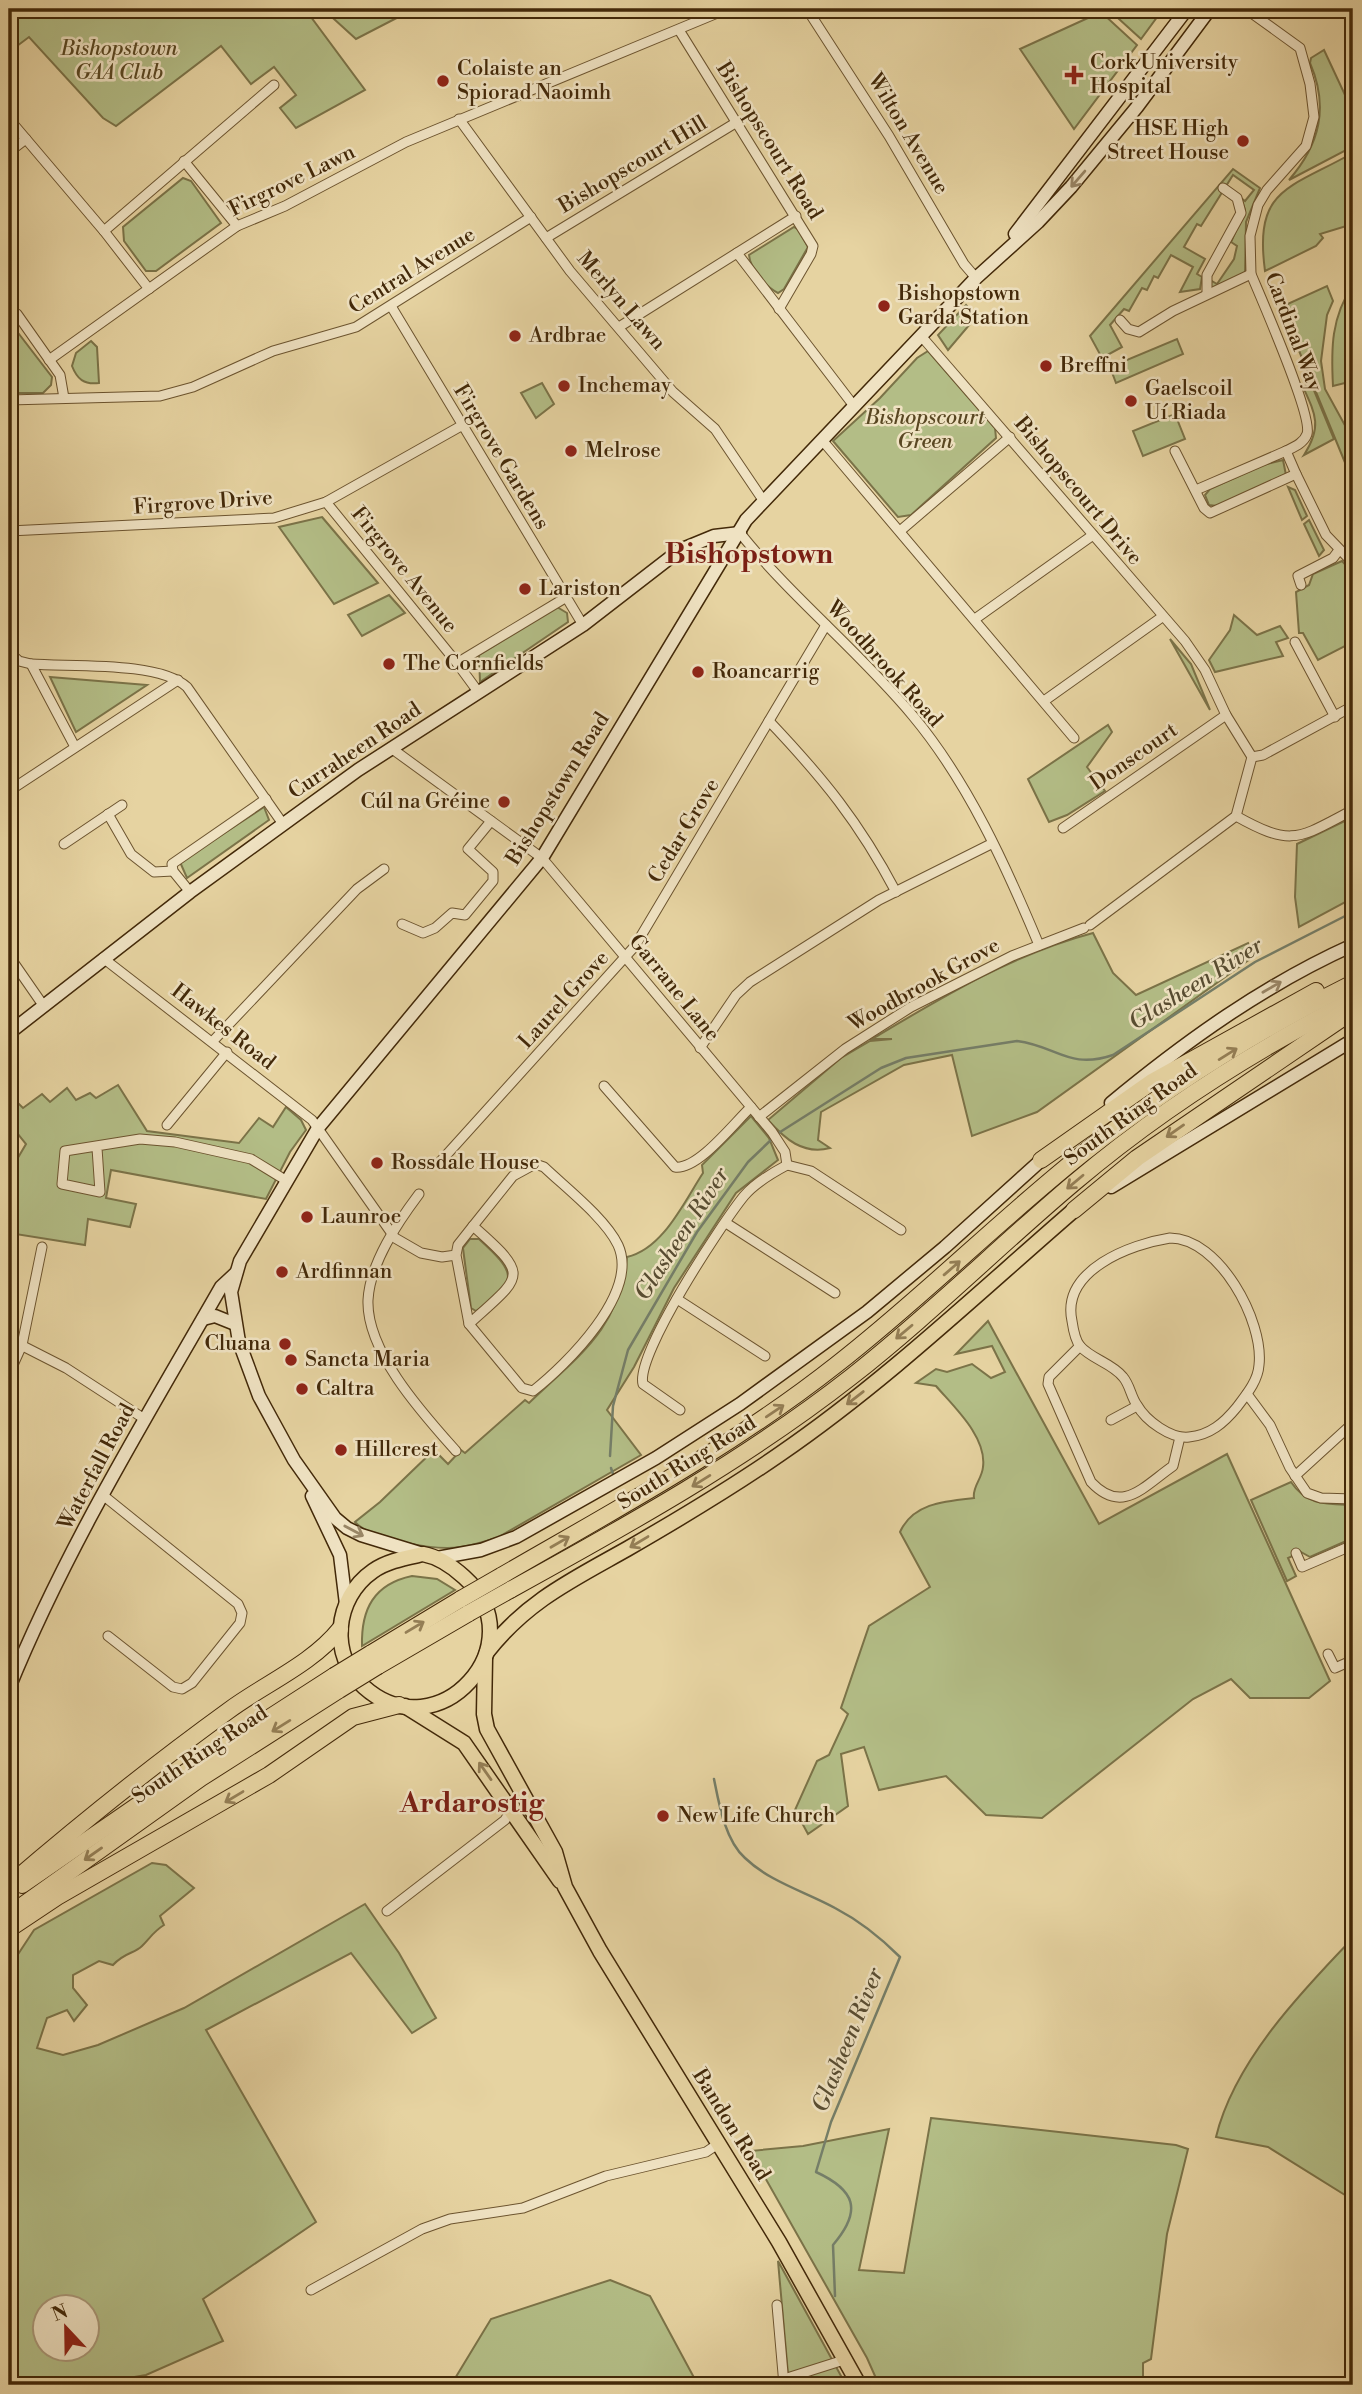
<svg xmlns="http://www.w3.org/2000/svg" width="1362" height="2394" font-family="'Libre Bodoni',serif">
  <rect width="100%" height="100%" fill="#e6d3a1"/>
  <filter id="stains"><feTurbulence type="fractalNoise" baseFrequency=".00286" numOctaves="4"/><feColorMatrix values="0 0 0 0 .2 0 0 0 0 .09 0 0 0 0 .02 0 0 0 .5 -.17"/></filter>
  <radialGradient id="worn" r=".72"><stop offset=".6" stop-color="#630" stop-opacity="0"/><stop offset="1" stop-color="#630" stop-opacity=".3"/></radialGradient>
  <!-- green -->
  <g fill="#b3bd86" stroke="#7b7348" stroke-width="2" fill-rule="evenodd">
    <polygon points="9,9 305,9 365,90 296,128 280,108 296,95 274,67 251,84 221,46 116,126 103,118 29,37 9,52"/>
    <polygon points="323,9 414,9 356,39"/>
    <polygon points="1108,9 1163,9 1141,39"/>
    <polygon points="1101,12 1137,45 1074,129 1020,49"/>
    <path d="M1324,50L1353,112V224L1320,234L1323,238L1316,246L1265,271C1254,189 1288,189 1349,155L1346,150L1289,180C1320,144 1329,107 1310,63L1311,58Z"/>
    <polygon points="1233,169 1260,188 1246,222 1245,276 1214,292 1208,287 1210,280 1217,284 1234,259 1237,246 1231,242 1245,210 1241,198 1245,201 1254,190 1233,175 1201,226 1197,224 1184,247 1205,259 1197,274 1202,277 1200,289 1180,292 1193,267 1171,255 1158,278 1154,276 1147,290 1142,288 1129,311 1124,309 1110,325 1122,347 1102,358 1090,336"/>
    <polygon points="183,178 191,181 221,223 156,271 146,271 124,241 123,227"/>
    <path d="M794,227L799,230L808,247L784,289L778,293C766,287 750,268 749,255Z"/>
    <path d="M1353,285V381L1333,386C1331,349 1331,317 1353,285Z"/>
    <polygon points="1327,286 1333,301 1327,315 1321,361 1325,389 1353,440 1353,482 1281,307"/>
    <polygon points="966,305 976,317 948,350 938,335"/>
    <polygon points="9,321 52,377 51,385 43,393 9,393"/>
    <polygon points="1177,339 1183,354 1116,383 1110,367"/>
    <path d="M91,341L97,347L99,383C84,385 77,379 72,366L76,353Z"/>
    <polygon points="928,351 995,428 996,438 911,515 898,517 833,441 880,398 917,358"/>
    <polygon points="542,383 554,404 536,418 521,393"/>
    <path d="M1311,383L1334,439L1304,455C1322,427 1316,415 1303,387Z"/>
    <polygon points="1175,414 1185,439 1143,456 1133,431"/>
    <polygon points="1283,460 1286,475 1217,506 1209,505 1205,495 1210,489 1263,465"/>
    <polygon points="1288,487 1295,490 1307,516 1302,520"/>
    <polygon points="322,517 378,583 334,604 279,527"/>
    <polygon points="1309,520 1324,550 1319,556 1304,524"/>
    <polygon points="1342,561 1353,573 1353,642 1318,660 1303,633 1299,633 1296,592 1309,585 1313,574"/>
    <polygon points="389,595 405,613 362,636 348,615"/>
    <polygon points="557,607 567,613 568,622 480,682 479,655"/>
    <polygon points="1234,615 1257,635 1280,626 1288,638 1276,642 1283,656 1215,672 1209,660 1230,630"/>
    <polygon points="1170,639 1191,664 1210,710"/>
    <polygon points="50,677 147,685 76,732"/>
    <polygon points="1108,725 1112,732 1087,767 1105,791 1067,815 1049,822 1028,779"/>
    <polygon points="264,807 269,820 187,878 180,862"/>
    <polygon points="1353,817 1353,898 1299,927 1295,897 1297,844"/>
    <path d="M1093,933L1113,973L1136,995L1248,943L1253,957L1037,1112L972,1136L952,1055L904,1065L821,1112L818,1140L830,1148C803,1155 785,1139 768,1120L841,1058L870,1041L892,1039H872C941,998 1013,954 1093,933Z"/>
    <polygon points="118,1085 147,1131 239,1143 259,1118 273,1127 286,1107 301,1120 306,1130 290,1152 266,1199 111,1170 106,1198 136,1204 130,1227 88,1219 85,1245 9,1233 9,1173 26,1144 9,1123 9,1110 18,1103 23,1108 42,1094 50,1102 67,1088 76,1100 90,1093 96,1098"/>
    <path d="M751,1116L769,1138L778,1160L736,1193L674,1288L634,1367L607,1410L641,1455L497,1538C485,1541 472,1546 460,1547C436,1551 370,1539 355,1522L380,1502L434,1450L448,1464L461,1450L465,1453L525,1400L529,1403C580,1354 618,1331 627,1257C663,1249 684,1202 703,1173L702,1165Z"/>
    <path d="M470,1239H479C514,1271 522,1281 476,1311L471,1308L464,1256L463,1248Z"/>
    <path d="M988,1321L1099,1524L1227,1454L1330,1681L1309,1698H1250L1231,1679L1193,1699L1042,1818L986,1815L946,1776L879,1790L864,1747L841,1754L848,1806L808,1834L795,1810L817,1761L829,1755L848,1714L841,1708L869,1626L930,1587L900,1532C913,1503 945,1501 974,1498C972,1487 982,1479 983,1467C987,1437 954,1407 936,1386L916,1383L936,1369L947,1372L972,1364L991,1378L1005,1372L992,1346L956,1354Z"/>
    <path d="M1291,1482C1307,1506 1327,1504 1353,1505V1538L1310,1557L1301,1552L1288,1558L1296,1576L1287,1581L1251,1500Z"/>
    <path d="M412,1576L437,1579L455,1590L362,1646C361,1609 374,1584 412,1576Z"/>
    <path d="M152,1863L166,1865L194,1888L160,1916L164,1925C154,1931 150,1938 142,1946C134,1954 125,1952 113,1965L99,1961L73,1975V1988L87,2005L74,2021L67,2010L47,2018L37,2048L63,2055L98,2045L184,2008L365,1904L399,1953L436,2018L412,2033L351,1953L206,2030L316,2222L203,2299L223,2341L146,2375L88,2385H9V1968L34,1930ZM46,2306H88V2348H46Z"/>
    <path d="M1353,1938V2200L1268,2147L1216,2137C1234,2062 1301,1992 1353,1938Z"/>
    <polygon points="931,2118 1176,2145 1188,2149 1167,2234 1151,2359 1143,2363 1143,2385 879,2385 867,2358 750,2151 803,2146 889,2129 859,2270 904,2273"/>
    <polygon points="778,2261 846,2385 789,2385"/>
    <polygon points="610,2280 650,2296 698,2385 451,2385 491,2319"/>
  </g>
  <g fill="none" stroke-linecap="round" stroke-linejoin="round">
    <!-- stream -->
    <g stroke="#757e68" stroke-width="2.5">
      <path d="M777,1134L881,1068L906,1058L1017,1041C1057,1046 1069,1070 1113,1055L1255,962L1353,912"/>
      <polyline points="610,1456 613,1406 628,1350 697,1232 748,1162 772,1139"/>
      <polyline points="611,1468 613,1474"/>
      <path d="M714,1779C719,1804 725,1840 745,1858C770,1882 806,1892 835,1908C860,1921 880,1937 900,1957L831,2122L816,2172C855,2190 863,2210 833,2245L835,2296"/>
    </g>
    <!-- street casing -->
    <g stroke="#6c542f" stroke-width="11">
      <g id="street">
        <polyline points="807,9 889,136 964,264 976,278"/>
        <polyline points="679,30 813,246 811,254 779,309"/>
        <polyline points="9,119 104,231 149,289"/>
        <polyline points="459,119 570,271 673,392 715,429 763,500"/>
        <polyline points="9,152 26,139"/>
        <polyline points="184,161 237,226"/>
        <polyline points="104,231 274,85"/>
        <polyline points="546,238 737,122"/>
        <polyline points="737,253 854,406"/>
        <polyline points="1207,293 1207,275 1241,213 1237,198 1223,188"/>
        <polyline points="391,306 583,625"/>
        <polyline points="9,313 17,314 60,375 64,398"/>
        <polyline points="1120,320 1128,329 1139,332 1173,311 1251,274"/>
        <polyline points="619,327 796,216"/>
        <polyline points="922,337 1185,641 1205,670 1226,715 1252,757 1236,816 1090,925"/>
        <polyline points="49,360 237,226 285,206 406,142 727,9"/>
        <polyline points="9,400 160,396 193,387 273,351 356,327 531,217"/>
        <polyline points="822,440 1074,738"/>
        <path d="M1175,451L1204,508L1210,513L1296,474L1286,451C1294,447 1304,443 1307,434C1313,416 1261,298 1251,274L1250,236L1258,205L1267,190L1306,146L1314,117L1310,84L1300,48L1246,9"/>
        <polyline points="1296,474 1326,535 1353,563"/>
        <polyline points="1196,490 1286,451"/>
        <polyline points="326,502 457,663 479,693"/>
        <polyline points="9,531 274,518 326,502 461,426"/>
        <polyline points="900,531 1010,437"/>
        <path d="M740,533C792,598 859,651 913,716C968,782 1006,866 1039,945"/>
        <polyline points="1301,585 1298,576 1333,558 1339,550"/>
        <polyline points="975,619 1093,535"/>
        <polyline points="1295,642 1335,717"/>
        <path d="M9,652L19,661L31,664C71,667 159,661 187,687L283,824"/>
        <polyline points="457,663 565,598"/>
        <polyline points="31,664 75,747"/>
        <polyline points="1044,701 1162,617"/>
        <path d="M769,721C823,778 859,822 896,892"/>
        <path d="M391,748L542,858L772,1132L785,1152L787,1165C772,1173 755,1183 744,1196C722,1223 635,1355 643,1384L680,1410"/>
        <polyline points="1252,757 1263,755 1353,706"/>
        <polyline points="9,791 178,680"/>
        <polyline points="108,814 131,854 154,872 173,871"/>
        <path d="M1236,816C1293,848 1299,838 1353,810"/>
        <polyline points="1063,828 1226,715"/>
        <polyline points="64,844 122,805"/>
        <polyline points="190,892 173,871 172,864 266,799"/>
        <polyline points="402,924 423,933 435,928 452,913 465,915 493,881 493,872 468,849 491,821"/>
        <polyline points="9,956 43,1005"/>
        <path d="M103,958L312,1120L395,1238L421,1253L442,1257L456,1255L458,1245L473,1226C531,1277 523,1275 469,1324L456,1255"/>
        <polyline points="213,1041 357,889 384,869"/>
        <polyline points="700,1048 736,995 750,982 879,900 991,844"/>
        <path d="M604,1086L675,1167C698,1170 734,1123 751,1107"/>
        <polyline points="759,1117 845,1049 911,1007 1012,956 1084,928"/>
        <polyline points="167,1125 227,1052"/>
        <polyline points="97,1148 100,1192 62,1184 65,1151 140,1139 175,1142 251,1159 287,1181"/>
        <polyline points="9,1150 12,1152"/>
        <polyline points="440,1162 635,946 826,625"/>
        <polyline points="787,1165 811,1171 901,1230"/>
        <path d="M419,1194C398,1222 370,1263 368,1300C366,1352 424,1415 456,1451"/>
        <polyline points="726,1223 835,1293"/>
        <path d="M1170,1238C1219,1238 1264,1321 1259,1365C1258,1381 1246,1395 1237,1407C1224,1423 1210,1435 1189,1437C1171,1439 1146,1421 1137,1405C1131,1397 1130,1385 1123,1377C1112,1363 1091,1359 1080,1346C1075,1340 1073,1328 1072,1321C1061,1270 1131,1244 1170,1238Z"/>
        <polyline points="677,1299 765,1356"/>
        <path d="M469,1324L522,1388L533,1391C566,1365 640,1293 618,1245C605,1218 566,1188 544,1167L535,1164L513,1176L473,1226"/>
        <polyline points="9,1339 66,1368 143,1418"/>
        <path d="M1080,1346L1049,1377L1048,1384L1091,1482C1122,1515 1143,1487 1173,1466L1180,1437"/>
        <polyline points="9,1374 22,1345 42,1247"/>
        <polyline points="1247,1394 1270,1425 1290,1468 1307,1493 1321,1498 1353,1499"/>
        <polyline points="1111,1420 1137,1406"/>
        <polyline points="1295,1476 1353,1423"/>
        <polyline points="104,1496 238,1604 242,1613 240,1623 192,1683 182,1689 173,1687 108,1636"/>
        <polyline points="1296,1553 1302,1567 1353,1545"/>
        <polyline points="1328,1654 1335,1668 1353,1660"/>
        <polyline points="387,1911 505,1820 512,1809"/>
        <polyline points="311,2290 422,2229 450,2219 523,2208 606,2176 706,2152 718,2144"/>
        <polyline points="777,2305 784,2385"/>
        <polyline points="784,2379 847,2359"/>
      </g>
    </g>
    <!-- secondary casing -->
    <g stroke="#432909" stroke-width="15">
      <g id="secondary">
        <polyline points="1015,234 1187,9"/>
        <polyline points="9,1033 190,892 358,770 583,625 680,550 714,536 740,533"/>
        <path d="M1111,1103C1186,1041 1264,985 1353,945"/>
        <polyline points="1111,1187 1353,1040"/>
        <polyline points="203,1319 215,1316 235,1324"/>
        <polyline points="312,1496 340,1555 346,1604"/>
        <polyline points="423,1554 361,1535 347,1528 335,1518 294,1460 259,1396 239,1342 231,1292 240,1261 318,1128 542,858 746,520 976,278 1038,222 1071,187 1137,107 1210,9"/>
        <polyline points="437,1558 481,1550 516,1537 656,1458 740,1404 867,1312 945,1247 1048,1154"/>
        <path d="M9,1688C66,1548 146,1418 221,1287L236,1273"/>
      </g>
    </g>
    <!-- primary casing -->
    <g stroke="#432909" stroke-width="17">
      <g id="primary">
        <path d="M423,1554C439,1557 452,1566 464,1577C538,1643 438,1753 364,1687C329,1656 334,1598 373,1571C387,1561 405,1558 423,1554Z"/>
        <path d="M487,1652C527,1601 572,1580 627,1549C679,1519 731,1488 780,1454C885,1382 978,1293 1074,1210"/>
        <polyline points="485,1658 484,1714 487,1729 555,1852 565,1887 600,1951 779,2242 859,2385"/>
        <polyline points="405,1706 464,1743 560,1881"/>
      </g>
    </g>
    <!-- highway casing -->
    <g stroke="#432909" stroke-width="18">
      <g id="highway">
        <polyline points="1041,1160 1152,1082 1316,991"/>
        <polyline points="1074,1210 1137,1158 1353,1011"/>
        <path d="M501,1576C615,1510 732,1447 836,1365C921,1299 997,1222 1081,1155C1165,1089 1258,1030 1353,983"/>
        <path d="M510,1590C628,1525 745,1460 851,1377C929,1316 999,1246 1075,1182C1159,1111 1255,1050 1353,1000"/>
        <polyline points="370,1654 461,1599"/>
        <polyline points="378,1666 469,1613"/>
        <path d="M9,1885C80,1824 152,1766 228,1711C264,1684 311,1665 340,1629"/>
        <polyline points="22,1885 196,1765 334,1676"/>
        <polyline points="9,1915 201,1778 339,1690"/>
        <polyline points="9,1929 57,1897 269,1775 353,1717 399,1705"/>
      </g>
    </g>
    <!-- street -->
    <use href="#street" stroke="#efe2c2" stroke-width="9"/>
    <!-- secondary -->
    <use href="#secondary" stroke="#efe2c2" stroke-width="12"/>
    <!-- primary -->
    <use href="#primary" stroke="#e6d3a1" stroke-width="14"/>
    <!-- highway -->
    <use href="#highway" stroke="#e6d3a1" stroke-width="16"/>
    <!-- highway-bridge casing -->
    <g stroke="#432909" stroke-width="18" stroke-linecap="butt">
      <g id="highway-bridge">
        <polyline points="461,1599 501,1576"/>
        <polyline points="469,1613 510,1590"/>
        <polyline points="334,1676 370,1654"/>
        <polyline points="339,1690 378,1666"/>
      </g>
    </g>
    <!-- highway-bridge -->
    <use href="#highway-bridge" stroke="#e6d3a1" stroke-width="16"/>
  </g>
  <!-- one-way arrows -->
  <defs><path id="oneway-shaft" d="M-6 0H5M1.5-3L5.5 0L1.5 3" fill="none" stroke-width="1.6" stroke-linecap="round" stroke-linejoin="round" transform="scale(1.75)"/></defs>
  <g stroke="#998666">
    <use href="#oneway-shaft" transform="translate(1078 179) rotate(131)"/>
    <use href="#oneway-shaft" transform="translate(1272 987) rotate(-30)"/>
    <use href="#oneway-shaft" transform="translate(354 1531) rotate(28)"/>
  </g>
  <g stroke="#947e55">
    <use href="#oneway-shaft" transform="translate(1228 1054) rotate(-32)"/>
    <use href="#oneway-shaft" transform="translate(1175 1131) rotate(145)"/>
    <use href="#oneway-shaft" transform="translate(1075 1182) rotate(140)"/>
    <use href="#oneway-shaft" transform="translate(952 1268) rotate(-41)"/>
    <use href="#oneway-shaft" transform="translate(904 1332) rotate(140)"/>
    <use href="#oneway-shaft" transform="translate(855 1398) rotate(142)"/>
    <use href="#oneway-shaft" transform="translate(775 1411) rotate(-34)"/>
    <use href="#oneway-shaft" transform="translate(701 1481) rotate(148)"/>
    <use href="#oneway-shaft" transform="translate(560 1542) rotate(-30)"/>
    <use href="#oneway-shaft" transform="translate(639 1542) rotate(149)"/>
    <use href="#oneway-shaft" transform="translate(415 1627) rotate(-31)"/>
    <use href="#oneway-shaft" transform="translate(281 1726) rotate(148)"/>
    <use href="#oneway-shaft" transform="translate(485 1771) rotate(-125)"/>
    <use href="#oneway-shaft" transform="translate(234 1797) rotate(149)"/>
    <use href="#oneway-shaft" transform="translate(93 1854) rotate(145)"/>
  </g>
  <!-- markers -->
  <g fill="#8f2418" stroke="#efe2c2" stroke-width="2.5">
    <path d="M1070.5 64.5h7v7h7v7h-7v7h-7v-7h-7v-7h7z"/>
    <circle cx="443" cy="81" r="7"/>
    <circle cx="1243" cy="141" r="7"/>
    <circle cx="884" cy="306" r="7"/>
    <circle cx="515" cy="336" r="7"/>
    <circle cx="1046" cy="366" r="7"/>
    <circle cx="564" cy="386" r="7"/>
    <circle cx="1131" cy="401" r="7"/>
    <circle cx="571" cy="451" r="7"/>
    <circle cx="525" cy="589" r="7"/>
    <circle cx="389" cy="664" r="7"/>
    <circle cx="698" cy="672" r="7"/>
    <circle cx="504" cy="802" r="7"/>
    <circle cx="377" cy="1163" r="7"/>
    <circle cx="307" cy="1217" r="7"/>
    <circle cx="282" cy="1272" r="7"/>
    <circle cx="285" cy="1344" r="7"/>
    <circle cx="291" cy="1360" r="7"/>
    <circle cx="302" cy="1389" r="7"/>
    <circle cx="341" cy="1450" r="7"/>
    <circle cx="663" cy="1816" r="7"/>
  </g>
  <g text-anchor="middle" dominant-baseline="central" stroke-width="5" stroke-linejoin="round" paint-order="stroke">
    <!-- park labels -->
    <g font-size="21" font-style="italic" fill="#594722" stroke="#efe2c2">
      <text x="119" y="49">Bishopstown<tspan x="119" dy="24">GAA Club</tspan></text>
      <text x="925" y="418">Bishopscourt<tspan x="925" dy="24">Green</tspan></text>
    </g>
    <!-- poi labels -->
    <g font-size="21" fill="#432909" stroke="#efe2c2" text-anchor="start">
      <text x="1090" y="63">Cork University<tspan x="1090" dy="24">Hospital</tspan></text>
      <text x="457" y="69">Colaiste an<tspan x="457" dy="24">Spiorad Naoimh</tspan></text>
      <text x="1229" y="129" text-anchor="end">HSE High<tspan x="1229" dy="24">Street House</tspan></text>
      <text x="898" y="294">Bishopstown<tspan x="898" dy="24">Garda Station</tspan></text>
      <text x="529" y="336">Ardbrae</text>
      <text x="1060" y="366">Breffni</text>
      <text x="578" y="386">Inchemay</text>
      <text x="1145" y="389">Gaelscoil<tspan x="1145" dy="24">Uí Riada</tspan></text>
      <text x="585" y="451">Melrose</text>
      <text x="539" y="589">Lariston</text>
      <text x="403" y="664">The Cornfields</text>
      <text x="712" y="672">Roancarrig</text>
      <text x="490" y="802" text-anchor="end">Cúl na Gréine</text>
      <text x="391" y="1163">Rossdale House</text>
      <text x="321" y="1217">Launroe</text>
      <text x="296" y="1272">Ardfinnan</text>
      <text x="271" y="1344" text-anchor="end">Cluana</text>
      <text x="305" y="1360">Sancta Maria</text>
      <text x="316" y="1389">Caltra</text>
      <text x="355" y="1450">Hillcrest</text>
      <text x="677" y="1816">New Life Church</text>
    </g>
    <!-- street labels -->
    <g font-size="21" fill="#432909" stroke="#efe2c2">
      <text transform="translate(908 134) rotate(59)">Wilton Avenue</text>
      <text transform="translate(769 141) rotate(58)">Bishopscourt Road</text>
      <text transform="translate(633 165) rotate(-31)">Bishopscourt Hill</text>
      <text transform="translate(292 181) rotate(-26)">Firgrove Lawn</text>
      <text transform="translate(412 271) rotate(-32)">Central Avenue</text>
      <text transform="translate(621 301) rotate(49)">Merlyn Lawn</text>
      <text transform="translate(1293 332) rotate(69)">Cardinal Way</text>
      <text transform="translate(501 457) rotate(59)">Firgrove Gardens</text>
      <text transform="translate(1078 491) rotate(50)">Bishopscourt Drive</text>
      <text transform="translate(203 503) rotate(-4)">Firgrove Drive</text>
      <text transform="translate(404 570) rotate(51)">Firgrove Avenue</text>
      <text transform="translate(884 664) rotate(48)">Woodbrook Road</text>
      <text transform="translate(355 751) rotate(-34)">Curraheen Road</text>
      <text transform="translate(1134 757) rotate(-35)">Donscourt</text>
      <text transform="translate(558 789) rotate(-58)">Bishopstown Road</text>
      <text transform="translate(684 831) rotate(-59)">Cedar Grove</text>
      <text transform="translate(924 985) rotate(-29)">Woodbrook Grove</text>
      <text transform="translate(674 988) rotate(51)">Garrane Lane</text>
      <text transform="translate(564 1000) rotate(-48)">Laurel Grove</text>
      <text transform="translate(223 1027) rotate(38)">Hawkes Road</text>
      <text transform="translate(1131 1115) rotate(-36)">South Ring Road</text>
      <text transform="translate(687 1463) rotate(-32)">South Ring Road</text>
      <text transform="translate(97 1467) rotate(-62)">Waterfall Road</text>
      <text transform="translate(200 1755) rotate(-34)">South Ring Road</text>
      <text transform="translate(731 2125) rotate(58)">Bandon Road</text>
    </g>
    <!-- water labels -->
    <g font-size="23" font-style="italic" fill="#584c31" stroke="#efe2c2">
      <text transform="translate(1196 984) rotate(-32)">Glasheen River</text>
      <text transform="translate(682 1234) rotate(-57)">Glasheen River</text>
      <text transform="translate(848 2040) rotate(-68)">Glasheen River</text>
    </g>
    <!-- district labels -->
    <g font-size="28" font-weight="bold" fill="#7a1f14" stroke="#efe2c2">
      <text x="749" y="554">Bishopstown</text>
      <text x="472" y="1803">Ardarostig</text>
    </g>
  </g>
  <!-- margin -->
  <rect width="1362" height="2394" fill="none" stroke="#e6d3a1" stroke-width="35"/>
  <rect x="10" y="10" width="1341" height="2373" fill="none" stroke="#432909" stroke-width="3.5"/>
  <rect x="18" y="18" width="1327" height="2359" fill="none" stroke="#432909" stroke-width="2"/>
  <!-- north arrow -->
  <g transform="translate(66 2328) rotate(338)"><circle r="33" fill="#efe2c2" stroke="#aa9878" stroke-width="2"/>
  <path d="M0-5L12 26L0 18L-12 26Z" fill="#8f2418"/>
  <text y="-10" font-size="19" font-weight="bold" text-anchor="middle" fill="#432909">N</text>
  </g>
  <rect width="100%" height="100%" filter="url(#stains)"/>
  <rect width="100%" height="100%" fill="url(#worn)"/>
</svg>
